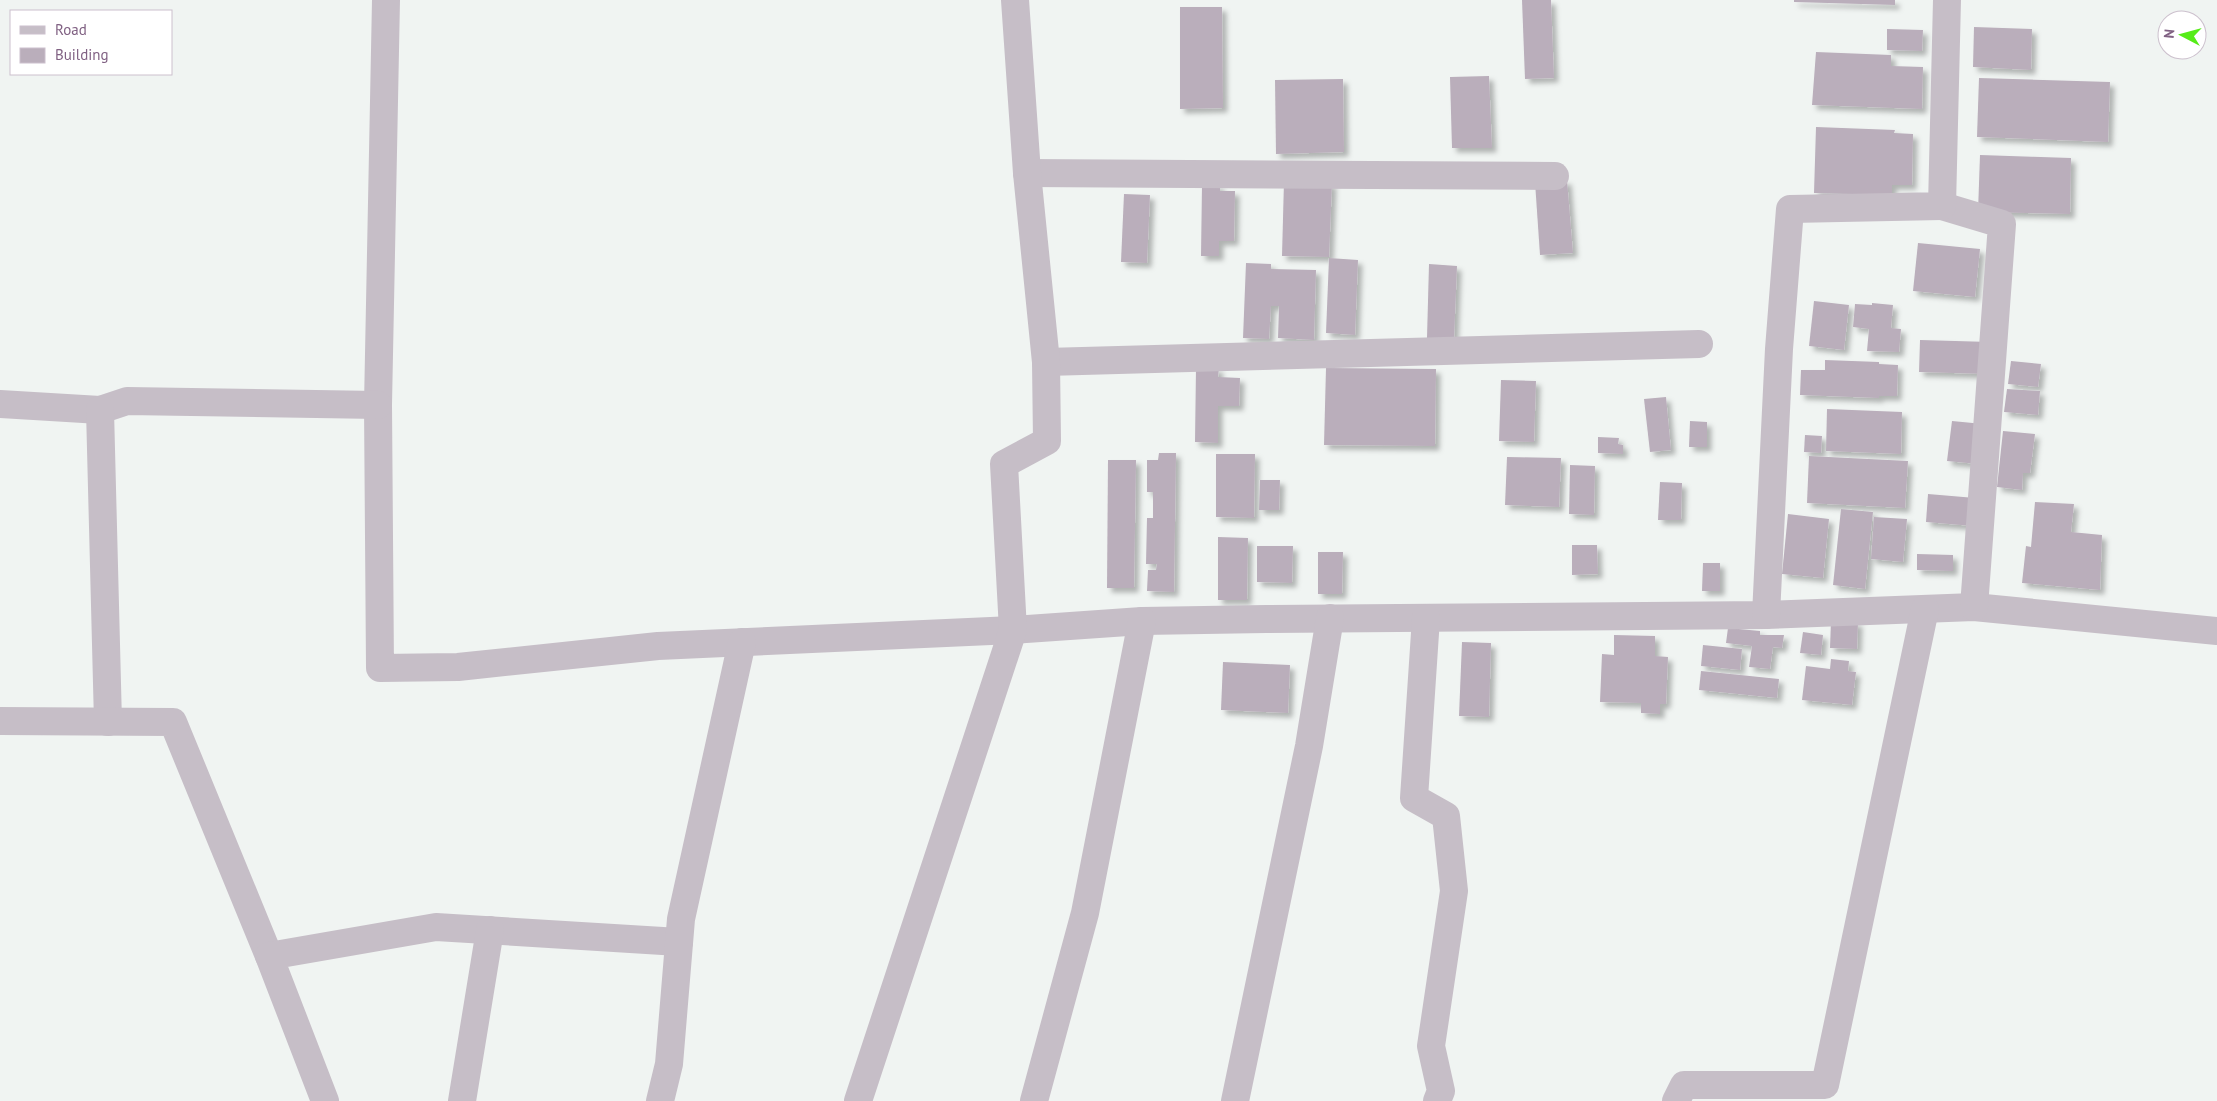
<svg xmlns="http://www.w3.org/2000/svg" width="2217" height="1101" font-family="'PT Sans',sans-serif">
  <defs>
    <filter id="shadow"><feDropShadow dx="4.5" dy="4.5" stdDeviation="2.5" flood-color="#0004"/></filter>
  </defs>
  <rect width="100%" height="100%" fill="#f0f4f2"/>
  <!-- building -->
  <g fill="#baaebb" filter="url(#shadow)">
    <polygon points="1522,0 1551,0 1554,78 1525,79"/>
    <polygon points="1794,0 1895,0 1895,5 1794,2"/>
    <polygon points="1180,7 1222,7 1223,108 1180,109"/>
    <polygon points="1974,27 2032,29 2031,70 1973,67"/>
    <polygon points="1887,29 1923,30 1922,51 1887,50"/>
    <polygon points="1816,52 1891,55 1891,66 1923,67 1922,109 1812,105"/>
    <polygon points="1489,76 1492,148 1452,148 1450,77"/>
    <polygon points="1979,78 2110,82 2108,142 1977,137"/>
    <polygon points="1343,79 1344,152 1276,154 1275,80"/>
    <polygon points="1816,127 1895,130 1894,133 1913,134 1912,185 1892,185 1892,195 1814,193"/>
    <polygon points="1980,155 2071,158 2070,214 1978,212"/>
    <polygon points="1567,180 1573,253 1540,255 1535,182"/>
    <polygon points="1284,181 1332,183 1329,257 1282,256"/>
    <polygon points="1202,185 1220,185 1220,191 1235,191 1234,241 1219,241 1219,256 1201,256"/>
    <polygon points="1124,194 1150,195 1147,263 1121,262"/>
    <polygon points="1918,243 1980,249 1975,297 1913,291"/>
    <polygon points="1329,258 1358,260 1355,335 1326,333"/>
    <polygon points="1246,263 1271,264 1271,269 1316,270 1314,340 1278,338 1279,306 1271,306 1269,339 1243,338"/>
    <polygon points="1429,264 1457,266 1454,339 1427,338"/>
    <polygon points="1814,301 1849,305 1844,350 1809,346"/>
    <polygon points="1872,303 1893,305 1891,328 1901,329 1899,352 1867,351 1869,329 1853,327 1855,304 1872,305"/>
    <polygon points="1920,340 1990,342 1988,374 1919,372"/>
    <polygon points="1825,360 1879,362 1879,364 1898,365 1897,396 1879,396 1879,398 1800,395 1801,370 1825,370"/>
    <polygon points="2011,361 2041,364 2038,387 2008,384"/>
    <polygon points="1196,368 1219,368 1218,377 1240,378 1239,406 1218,406 1218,443 1195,442"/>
    <polygon points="1326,368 1436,369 1435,446 1324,445"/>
    <polygon points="1501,380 1536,381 1534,442 1499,441"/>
    <polygon points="2007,389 2040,391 2038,415 2004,412"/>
    <polygon points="1666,397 1671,450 1650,452 1644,399"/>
    <polygon points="1827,409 1902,412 1901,454 1826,451"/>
    <polygon points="1690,421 1707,422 1707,447 1689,447"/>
    <polygon points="1952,421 1983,424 1978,464 1947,461"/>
    <polygon points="2003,431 2035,434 2030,473 2023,473 2022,490 1997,487"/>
    <polygon points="1805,435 1822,436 1821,453 1804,452"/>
    <polygon points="1598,437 1619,438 1618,444 1623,445 1623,454 1598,453"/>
    <polygon points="1159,453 1176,453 1174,592 1147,591 1148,570 1156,570 1157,564 1146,564 1147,518 1153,518 1153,492 1147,492 1147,460 1158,460"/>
    <polygon points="1216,454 1255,454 1254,518 1216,517"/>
    <polygon points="1809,456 1908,461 1905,508 1807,503"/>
    <polygon points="1507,457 1561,458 1559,507 1505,505"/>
    <polygon points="1108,460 1136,460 1134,588 1107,588"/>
    <polygon points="1570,465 1595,466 1594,515 1569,514"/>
    <polygon points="1260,480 1280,480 1279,510 1259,510"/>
    <polygon points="1660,482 1682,483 1681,520 1658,520"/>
    <polygon points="1928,494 1975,498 1973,526 1926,522"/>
    <polygon points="2035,502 2074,504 2071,532 2102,535 2100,590 2022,583 2026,546 2031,547"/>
    <polygon points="1841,509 1873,512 1865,589 1833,585"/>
    <polygon points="1788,514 1829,519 1823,578 1782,574"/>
    <polygon points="1874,517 1907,519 1903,562 1871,559"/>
    <polygon points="1218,537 1248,538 1247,600 1218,600"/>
    <polygon points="1572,545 1597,545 1598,574 1572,575"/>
    <polygon points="1257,546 1293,546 1292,583 1257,582"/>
    <polygon points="1318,552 1343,552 1342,594 1318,594"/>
    <polygon points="1917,554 1953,555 1953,571 1917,570"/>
    <polygon points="1703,563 1720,563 1720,591 1702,591"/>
    <polygon points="1831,621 1858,622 1857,649 1830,648"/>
    <polygon points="1728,628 1760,631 1760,635 1784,635 1782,648 1773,647 1770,669 1749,667 1752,646 1726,643"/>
    <polygon points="1803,632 1823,635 1821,655 1800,653"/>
    <polygon points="1614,635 1655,636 1655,656 1668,657 1666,704 1660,704 1660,714 1641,713 1641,703 1600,702 1602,654 1614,655"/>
    <polygon points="1462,642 1491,643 1489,717 1459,716"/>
    <polygon points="1703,645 1742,649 1740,670 1701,666"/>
    <polygon points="1831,659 1849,661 1848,671 1856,672 1852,705 1802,700 1806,666 1830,669"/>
    <polygon points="1223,662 1290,665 1288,713 1221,710"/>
    <polygon points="1701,671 1779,679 1777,698 1699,690"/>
  </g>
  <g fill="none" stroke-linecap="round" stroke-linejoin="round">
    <!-- street -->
    <g stroke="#c6bec7" stroke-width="28">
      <polyline points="386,0 378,405 380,668 458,667 658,646 1013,630 1142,621 1266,619 1766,615 1974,607 2217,631"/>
      <polyline points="1027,173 1555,176"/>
      <polyline points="1942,206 2002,224 1974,607"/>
      <polyline points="1046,362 1699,344"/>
      <polyline points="0,404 100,410 127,401 378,405"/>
      <polyline points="100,410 108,722"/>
      <polyline points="1766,615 1779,349 1790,209 1942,206 1947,0"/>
      <polyline points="1426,618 1414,798 1446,816 1454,891 1431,1046 1441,1091 1437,1101"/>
      <polyline points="0,721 173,722 269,956"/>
      <polyline points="325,1101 269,956 436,927 679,942"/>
      <polyline points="462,1101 490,930"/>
      <polyline points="660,1101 669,1064 681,919 742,642"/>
      <polyline points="858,1101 1013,630 1004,464 1047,441 1046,362 1027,173 1015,0"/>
      <polyline points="1034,1101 1085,913 1142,621"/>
      <polyline points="1235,1101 1309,746 1330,618"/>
      <polyline points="1676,1101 1684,1085 1825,1085 1925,609"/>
    </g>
  </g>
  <!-- legend -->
  <rect x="10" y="10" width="162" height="65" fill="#ffffff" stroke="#ccc0cd"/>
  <rect x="20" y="26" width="25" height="8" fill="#c6bec7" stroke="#ccc0cd"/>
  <text x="55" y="35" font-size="15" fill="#806183">Road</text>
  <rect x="20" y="48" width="25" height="15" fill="#baaebb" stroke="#ccc0cd"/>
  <text x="55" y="60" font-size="15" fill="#806183">Building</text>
  <!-- north arrow -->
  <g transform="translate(2182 35) rotate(276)"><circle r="24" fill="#ffffff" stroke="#ccc0cd"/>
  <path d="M0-4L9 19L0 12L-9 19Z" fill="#56ec18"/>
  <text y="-8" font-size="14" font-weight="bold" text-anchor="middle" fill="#806183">N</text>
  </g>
</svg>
